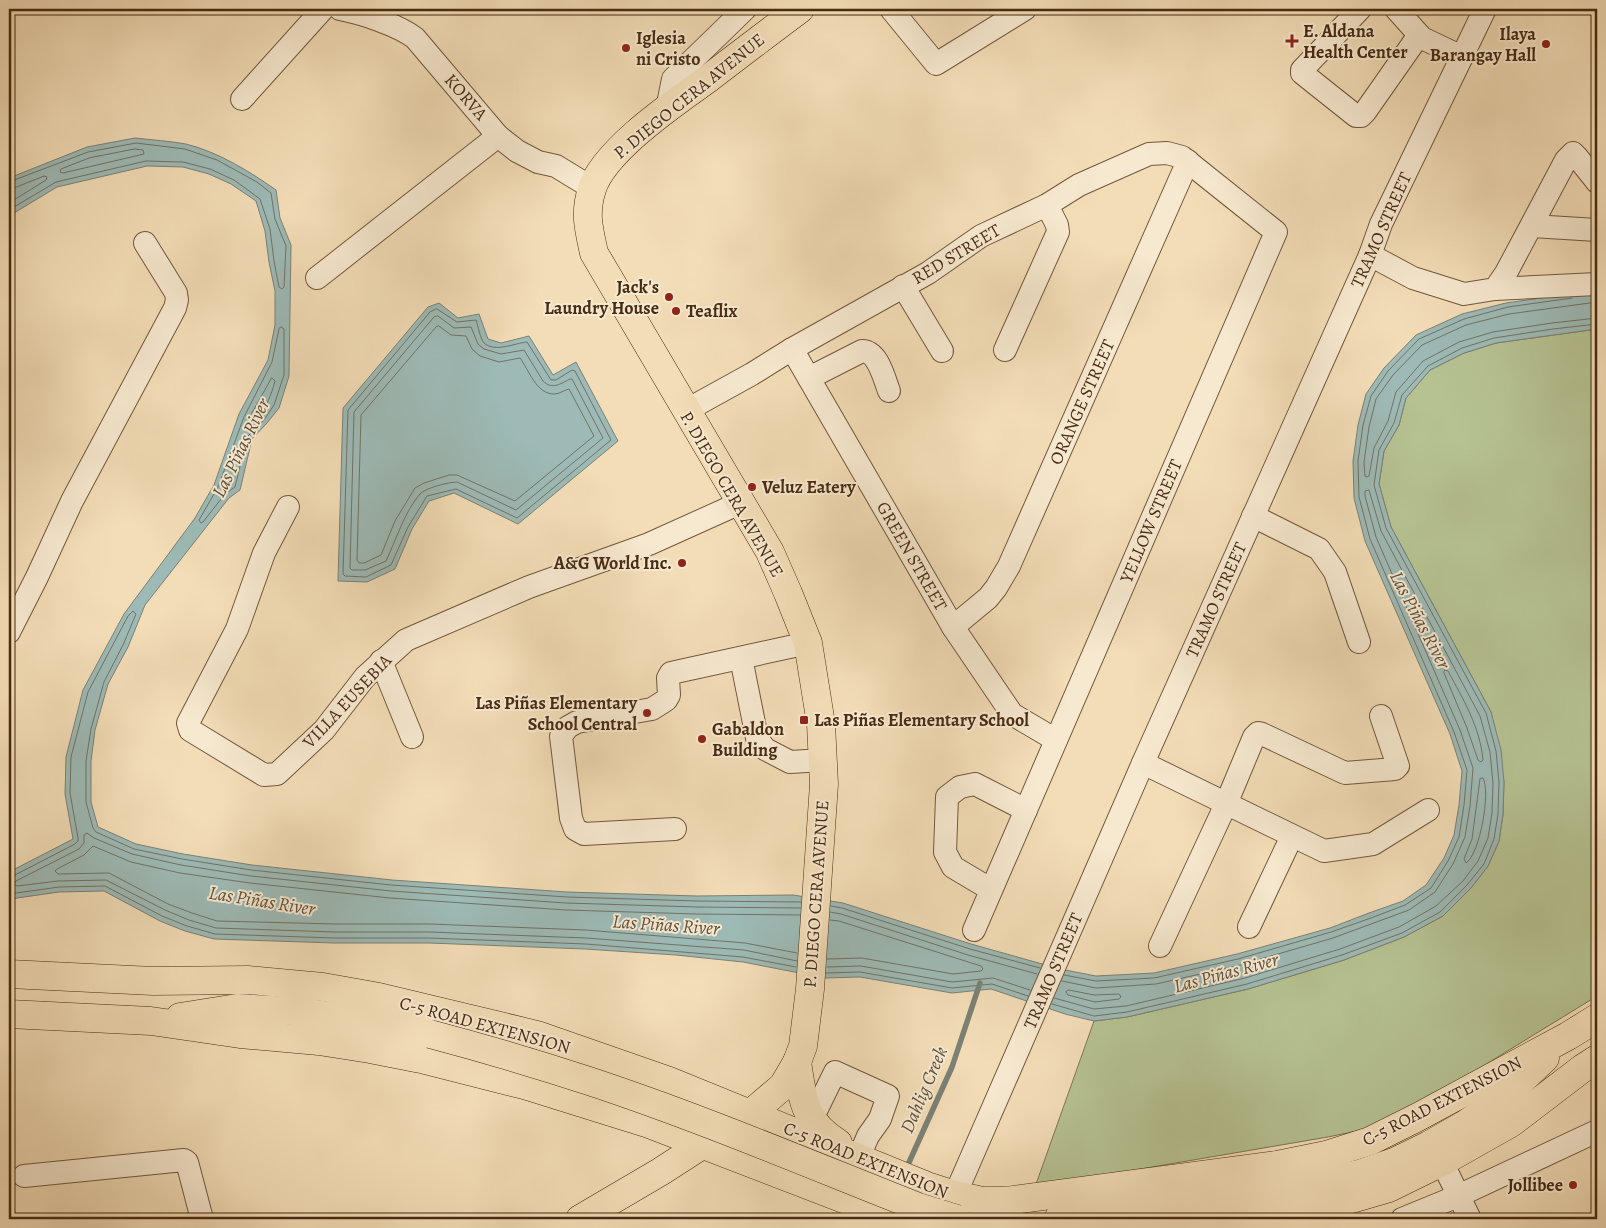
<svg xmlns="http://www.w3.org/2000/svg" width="1606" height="1228" font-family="Alegreya,serif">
  <rect width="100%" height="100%" fill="#f3ddb7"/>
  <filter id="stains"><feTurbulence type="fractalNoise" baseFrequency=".004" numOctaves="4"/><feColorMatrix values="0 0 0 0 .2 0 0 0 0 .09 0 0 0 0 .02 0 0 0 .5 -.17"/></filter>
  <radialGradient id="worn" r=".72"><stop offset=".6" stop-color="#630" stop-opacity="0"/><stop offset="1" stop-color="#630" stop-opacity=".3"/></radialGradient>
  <!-- green -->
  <polygon fill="#b6c292" stroke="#7e7652" points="1597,329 1597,996 1436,1095 1366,1129 1328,1137 1035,1187 1094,1021 1127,1017 1248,989 1344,960 1404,937 1443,916 1471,888 1488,866 1499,841 1503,814 1504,782 1491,712 1391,527 1379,484 1384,451 1399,425 1406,398 1430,370 1464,353 1496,343"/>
  <!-- water -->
  <g fill="#9dbab6" stroke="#7b8175">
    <path d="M135,138C152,140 169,141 186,144C218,152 249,171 276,190L280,218L291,245L289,376L279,408L267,423L252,439L240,490L229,498L145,605L128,647L108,684L95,730L91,761V802L98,827L136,844L183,854L252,865L392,880L567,892L697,896L793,895L843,903L971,944L1060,969L1096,976L1154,973L1237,954L1330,928L1369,913L1403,901L1426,885L1444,858L1454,835L1459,805L1462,771L1450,734L1365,541L1354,498L1353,461L1358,425L1366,394L1384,368L1416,335L1462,314L1506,303L1597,290V329L1496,343L1464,353L1430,370L1406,398L1399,425L1384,451L1379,484L1391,527L1491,712L1501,750L1504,782L1503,814L1499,841L1488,866L1471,888L1443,916L1404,937L1344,960L1248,989L1127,1017L1094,1021L1065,1014L991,989L952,993L860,977L825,978L743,962L676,955L585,949L429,943H334L214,939L185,931L160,921L104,891L59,892L17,898L9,901V872L73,839L65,794L66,757L83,690L124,614L195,518L214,485L239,414L268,360L275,325V291L269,262L265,231L256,201L231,184L209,174L183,167L147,166L57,187L9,216V178L87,147Z"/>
    <polygon points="439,303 458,318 479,314 488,339 501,343 529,336 553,375 576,362 618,441 518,524 454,493 429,501 412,529 395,569 367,582 338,581 343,408 428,307"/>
  </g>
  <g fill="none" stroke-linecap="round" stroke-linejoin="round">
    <!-- shore -->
    <g stroke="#727264" stroke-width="1">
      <polygon points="135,149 143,150 144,154 63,173 60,172 61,169 89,158"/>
      <polyline points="9,182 88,152 136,143 185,149 217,160 257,182 271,193 275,219 286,246 284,287 282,289 279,287 274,261 270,229 260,199 234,180 210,169 183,162 146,161 56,182 9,210"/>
      <polyline points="9,189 14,188 44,176 47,177 46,180 9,203"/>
      <polyline points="1597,302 1509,314 1466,325 1422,345 1393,375 1376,399 1369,427 1364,462 1365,476 1367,477 1369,476 1374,448 1388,421 1396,392 1423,361 1459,342 1493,332 1552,323 1597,318"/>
      <path d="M437,309L457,322L476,320C478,326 480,338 484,343C495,353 515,343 527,342L551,380H556L572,370L575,371L611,440L517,518L456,489L427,496L408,527L391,565L366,577L345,576L343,574L348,410L430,312Z"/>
      <path d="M438,316L454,328L471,327L478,344L484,349L501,354L524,350L543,381C552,390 560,384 570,379H572L603,438L516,510L457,482C449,482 425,488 420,494C405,511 396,540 386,561L365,570H352L350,568L354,412L434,317Z"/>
      <path d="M439,326L451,335L466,336L472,349L480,356L499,362L520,358C529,370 536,394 554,394C560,394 564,390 569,389L594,436L515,501L457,475H449L424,483L415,488L395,521L381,555L364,563H359L357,560L361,415L436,327Z"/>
      <polygon points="281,327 284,329 284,375 274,405 264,420 247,437 235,487 225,494 203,522 201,523 199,520 218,487 244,417 272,362 279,329"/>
      <path d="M272,378L275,381C271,396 266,409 254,420L252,421L250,417Z"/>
      <path d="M1445,670L1448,671C1463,699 1480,727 1483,760L1481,762L1478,760L1467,728L1444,673Z"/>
      <path d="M1483,778C1491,791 1480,854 1466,863L1464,859L1472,839L1480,779Z"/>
      <polyline points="9,876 13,876 75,844 78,841 78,838 70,793 71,757 88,692 128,616 133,611 136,614 123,645 104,682 91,729 86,761 86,802 93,828 96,832 134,849 182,859 251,870 391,885 567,897 697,901 801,902"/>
      <polyline points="9,895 16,893 59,887 105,886 162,916 187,926 215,934 335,938 429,938 586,944 743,957 796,967"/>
      <polyline points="831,906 842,908 970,949 1040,968"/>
      <polyline points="830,912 841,914 968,955 1037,974"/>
      <polyline points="797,953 745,943 586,930 429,924 335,924 217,921 192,913 168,904 109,873 58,874 55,871 57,869 84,855 93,846 131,862 180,873 250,883 390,898 566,910 697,914 800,915"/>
      <polyline points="827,959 862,958 953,974 981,971 983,969 981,966 839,921 830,920"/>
      <polyline points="797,961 744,950 586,938 429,932 335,932 216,928 189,920 165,910 106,880 58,881 17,886 14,884 16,881 79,849 84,843 84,835 87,833 94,838 132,854 181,865 251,876 391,891 566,903 697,907 801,908"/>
      <polyline points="827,967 861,966 952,982 993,978 1030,990"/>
      <polyline points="826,973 860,972 952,988 992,984 1028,996"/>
      <polyline points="1064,975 1096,981 1154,978 1238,959 1331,932 1371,918 1405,905 1431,888 1448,861 1459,837 1464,805 1467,770 1454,732 1370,539 1359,497 1358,461 1363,425 1371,396 1388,371 1419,339 1464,319 1508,307 1572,298"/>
      <polygon points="1069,990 1094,995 1119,994 1121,997 1119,999 1095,1002 1068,995 1066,992"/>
      <polyline points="1054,998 1094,1009 1126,1006 1245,978 1340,949 1399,927 1436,906 1463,881 1478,861 1488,838 1492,813 1493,783 1490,752 1480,716 1381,531 1369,490 1365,491 1365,496 1376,537 1460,730 1473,768 1470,806 1465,837 1453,864 1435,892 1409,910 1333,938 1240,965 1156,984 1096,988 1062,981"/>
      <polyline points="1052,1004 1094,1016 1127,1012 1247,984 1342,955 1402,933 1440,912 1467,885 1484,864 1494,839 1498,814 1499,782 1496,751 1486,713 1386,528 1374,485 1379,450 1394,423 1402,395 1428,366 1462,348 1494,338 1553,329 1597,324"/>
    </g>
    <!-- stream -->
    <polyline stroke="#7b8175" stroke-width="5.5" points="906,1169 952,1067 980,983"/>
    <!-- minor casing -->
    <g stroke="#72583c" stroke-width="24">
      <g id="minor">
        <path d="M340,9C361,13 398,25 415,38L498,136L517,151L538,162L556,166L592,188"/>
        <polyline points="891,9 936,64 1025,9"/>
        <polyline points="1360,9 1302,70 1302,73 1356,116 1361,116 1365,112 1419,35"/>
        <polyline points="1396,9 1422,38 1462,57"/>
        <polyline points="242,99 323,9"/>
        <polyline points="667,109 673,79 745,9"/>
        <polyline points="1532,226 1597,230"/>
        <polyline points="1370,255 1413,278 1464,294 1495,289 1506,273 1566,160 1573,153 1577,157 1597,182"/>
        <polyline points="317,278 498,136"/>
        <polyline points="903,286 942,351"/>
        <polyline points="1495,289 1597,284"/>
        <polyline points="792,349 953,627 1012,714 1056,740"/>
        <polyline points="1005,350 1058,232 1057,225 1047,205"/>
        <path d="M809,378L862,351C878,351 884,378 889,391"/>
        <polyline points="685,411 752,374 792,349 928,273 981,236 1047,205 1079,185 1149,154 1167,153 1182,157 1276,232 974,930"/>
        <polyline points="288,507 264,553 237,629 188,723 190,730 264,775 277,774 324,730 365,677 406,640 529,587 649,544 740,503"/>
        <polyline points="1253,516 1319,549 1335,572 1359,642"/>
        <polyline points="953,627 988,598 996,588 1009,566 1188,161"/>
        <polyline points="9,632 37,577 72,501 175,308 177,300 176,293 145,243"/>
        <polyline points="741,658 757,738 765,749 790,762 823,760"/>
        <polyline points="381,661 412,737"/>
        <polyline points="1143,763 1324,851 1373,844 1428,810"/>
        <polyline points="675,829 584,834 575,829 571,818 561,736 568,727 577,722 652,709 666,700 669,695 668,678 671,673 808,643"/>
        <polyline points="990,889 953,867 945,852 947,797 960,787 975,784 1026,810"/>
        <polyline points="1249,927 1292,836"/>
        <polyline points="1160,946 1226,804 1254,737 1258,733 1262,734 1345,773 1395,769 1398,766 1381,716"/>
        <polyline points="812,1119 835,1072 888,1096 880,1119 868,1136 859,1157"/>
        <polyline points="1442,1162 1470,1219"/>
        <polyline points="24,1176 184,1160 187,1162 202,1219"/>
        <polyline points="955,1195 1143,763 1370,255 1381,224 1485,9"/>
        <polyline points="1402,1219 1458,1196 1597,1131"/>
      </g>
    </g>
    <!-- major casing -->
    <g stroke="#472b13" stroke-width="29">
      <g id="major">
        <polyline points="9,974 153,981 248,980 323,987 379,997 537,1035 669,1081 927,1186 955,1195 982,1201 1006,1201 1277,1165 1326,1155 1370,1141 1418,1117 1568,1036 1597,1018"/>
        <polyline points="9,1014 151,1021 240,1034 319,1041 370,1049 421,1059 524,1085 649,1124 896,1219"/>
        <polyline points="180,1017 237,1008 292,1011 337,1017 430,1034"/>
        <path d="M797,1062C803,1100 803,1121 838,1143"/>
        <path d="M580,1219L660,1172L750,1114L783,1086L797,1062L803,1046L810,989L824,784L821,724L808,643L788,593L770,552L594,253C589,229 584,214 592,189C604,150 676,102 709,78C739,55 769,32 800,9"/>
        <polyline points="1058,1219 1280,1190 1359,1174 1394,1162 1429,1145 1464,1125 1502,1099 1545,1058"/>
        <polyline points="1205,1219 1341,1202 1389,1188 1442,1162 1511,1123 1583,1068 1597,1059"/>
      </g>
    </g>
    <!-- minor -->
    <use href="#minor" stroke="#f7e9d0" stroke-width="22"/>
    <!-- major -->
    <use href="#major" stroke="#f3ddb7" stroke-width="28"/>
    <!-- major-bridge casing -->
    <g stroke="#472b13" stroke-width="29" stroke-linecap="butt">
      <path id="major-bridge" d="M430,1034C483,1048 537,1064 589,1081C701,1118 809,1164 918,1207L957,1219"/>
    </g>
    <!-- major-bridge -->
    <use href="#major-bridge" stroke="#f3ddb7" stroke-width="28"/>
  </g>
  <!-- markers -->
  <g fill="#8f2418" stroke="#f7e9d0" stroke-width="2">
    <path d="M1289.5 33.5h5v5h5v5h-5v5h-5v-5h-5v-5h5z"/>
    <circle cx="1546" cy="44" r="5"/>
    <circle cx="626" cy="48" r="5"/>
    <circle cx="669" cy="297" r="5"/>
    <circle cx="676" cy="311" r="5"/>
    <circle cx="752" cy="487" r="5"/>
    <circle cx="682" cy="563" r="5"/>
    <circle cx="647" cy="713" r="5"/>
    <rect x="799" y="715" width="10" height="10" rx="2.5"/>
    <circle cx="702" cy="739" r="5"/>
    <circle cx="1573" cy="1185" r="5"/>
  </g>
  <g text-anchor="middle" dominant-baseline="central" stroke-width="4" stroke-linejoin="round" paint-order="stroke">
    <!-- poi labels -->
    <g font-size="18" font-weight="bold" fill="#472b13" stroke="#f7e9d0" text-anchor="start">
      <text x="1303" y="31">E. Aldana<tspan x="1303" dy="21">Health Center</tspan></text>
      <text x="1536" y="34" text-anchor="end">Ilaya<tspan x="1536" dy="21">Barangay Hall</tspan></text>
      <text x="636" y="38">Iglesia<tspan x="636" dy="21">ni Cristo</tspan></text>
      <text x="659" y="287" text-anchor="end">Jack's<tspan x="659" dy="21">Laundry House</tspan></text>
      <text x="686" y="311">Teaflix</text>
      <text x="762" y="487">Veluz Eatery</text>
      <text x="672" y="563" text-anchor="end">A&amp;G World Inc.</text>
      <text x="637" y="703" text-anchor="end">Las Piñas Elementary<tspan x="637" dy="21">School Central</tspan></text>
      <text x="814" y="720">Las Piñas Elementary School</text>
      <text x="712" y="729">Gabaldon<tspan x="712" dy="21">Building</tspan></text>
      <text x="1563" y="1185" text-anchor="end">Jollibee</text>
    </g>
    <!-- street labels -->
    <g font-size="18" fill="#472b13" stroke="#f7e9d0">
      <text transform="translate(689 96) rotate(-39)">P. DIEGO CERA AVENUE</text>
      <text transform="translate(466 97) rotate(49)">KORVA</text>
      <text transform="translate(1381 230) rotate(-66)">TRAMO STREET</text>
      <text transform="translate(956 254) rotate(-31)">RED STREET</text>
      <text transform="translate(1082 402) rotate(-66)">ORANGE STREET</text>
      <text transform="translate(732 494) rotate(60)">P. DIEGO CERA AVENUE</text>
      <text transform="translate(1151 521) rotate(-67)">YELLOW STREET</text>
      <text transform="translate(912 556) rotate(60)">GREEN STREET</text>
      <text transform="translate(1216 600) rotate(-66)">TRAMO STREET</text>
      <text transform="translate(347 701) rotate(-47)">VILLA EUSEBIA</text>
      <text transform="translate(816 894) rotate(-86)">P. DIEGO CERA AVENUE</text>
      <text transform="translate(1053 971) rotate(-67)">TRAMO STREET</text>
      <text transform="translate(485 1025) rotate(15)">C-5 ROAD EXTENSION</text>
      <text transform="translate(1442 1101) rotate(-27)">C-5 ROAD EXTENSION</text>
      <text transform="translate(866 1160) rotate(22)">C-5 ROAD EXTENSION</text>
    </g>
    <!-- water labels -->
    <g font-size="19" font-style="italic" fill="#5c4f3c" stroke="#f7e9d0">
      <text transform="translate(241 448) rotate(-64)">Las Piñas River</text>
      <text transform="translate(1420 620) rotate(62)">Las Piñas River</text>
      <text transform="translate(262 901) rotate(9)">Las Piñas River</text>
      <text transform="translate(666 925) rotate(4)">Las Piñas River</text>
      <text transform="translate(1226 973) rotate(-15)">Las Piñas River</text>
      <text transform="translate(924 1090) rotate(-67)">Dahlig Creek</text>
    </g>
  </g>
  <!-- margin -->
  <rect width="1606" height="1228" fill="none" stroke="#f3ddb7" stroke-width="30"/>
  <rect x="10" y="10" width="1586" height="1208" fill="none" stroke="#472b13" stroke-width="2.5"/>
  <rect x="15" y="15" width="1576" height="1198" fill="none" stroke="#472b13"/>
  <rect width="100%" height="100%" filter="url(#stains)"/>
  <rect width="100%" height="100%" fill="url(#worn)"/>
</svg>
